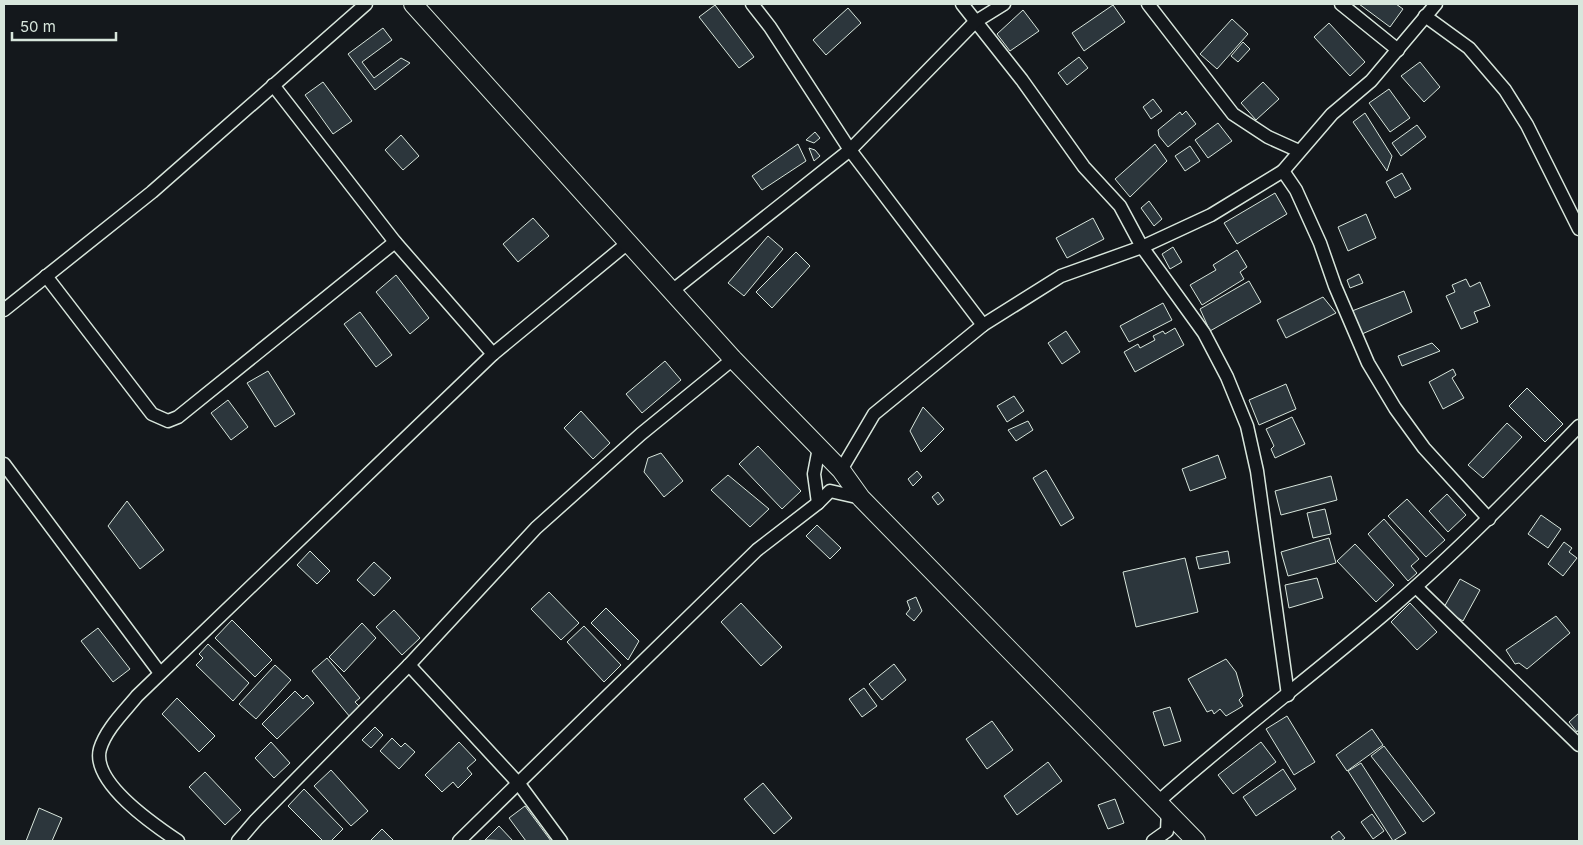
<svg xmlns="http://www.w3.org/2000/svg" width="1583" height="845" font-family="Inter,sans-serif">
  <rect width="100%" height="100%" fill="#14181c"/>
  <!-- building -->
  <g fill="#2c363c" stroke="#d8e6dc">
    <polygon points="1359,4 1396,4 1403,9 1390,27"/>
    <polygon points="715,5 754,57 739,68 699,17"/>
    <polygon points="1113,5 1125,22 1084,51 1072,33"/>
    <polygon points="848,8 861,23 826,55 813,40"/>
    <polygon points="1023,10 1039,31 1010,51 997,34"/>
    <polygon points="1232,19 1248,34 1217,69 1200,54"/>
    <polygon points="1329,23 1365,62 1350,76 1314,37"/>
    <polygon points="383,28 392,40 362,62 374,78 401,58 410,63 375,90 348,54"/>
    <polygon points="1243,42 1250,49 1238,62 1231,56"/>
    <polygon points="1079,57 1088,68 1067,85 1058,73"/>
    <polygon points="1420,62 1440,87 1424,102 1401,76"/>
    <polygon points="323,82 352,121 333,134 305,95"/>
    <polygon points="1263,82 1279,99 1256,120 1241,103"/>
    <polygon points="1389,89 1410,118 1390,132 1369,103"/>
    <polygon points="1153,99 1162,111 1151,119 1143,107"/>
    <polygon points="1186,111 1196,124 1168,147 1159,136 1158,130 1180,112 1182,115"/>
    <polygon points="1365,113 1392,156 1387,171 1353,122"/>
    <polygon points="1218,123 1232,141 1208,158 1195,140"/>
    <polygon points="1417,125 1426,137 1401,156 1392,143"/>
    <polygon points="815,132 820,138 814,143 806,140"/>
    <polygon points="401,135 419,156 403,170 385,150"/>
    <polygon points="798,144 806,161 762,190 752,176"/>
    <polygon points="1155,144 1167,161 1130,197 1115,179"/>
    <polygon points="1190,146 1200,161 1185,171 1175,156"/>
    <polygon points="809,148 815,150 820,156 814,161"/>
    <polygon points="1402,173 1411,189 1395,198 1386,182"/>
    <polygon points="1275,193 1287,214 1237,244 1224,223"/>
    <polygon points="1149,201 1162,219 1154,226 1141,208"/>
    <polygon points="1366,214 1376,238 1348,251 1338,227"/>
    <polygon points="533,218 549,236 518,262 503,244"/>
    <polygon points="1093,218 1104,239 1067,258 1056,238"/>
    <polygon points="768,236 783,249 744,296 728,283"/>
    <polygon points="1173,247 1182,262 1170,269 1162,254"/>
    <polygon points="1237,250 1247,267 1240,272 1244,279 1202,305 1190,285 1216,270 1213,265"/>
    <polygon points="796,252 810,266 772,308 756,292"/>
    <polygon points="1359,274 1363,283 1350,288 1347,280"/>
    <polygon points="396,275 429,318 410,334 376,292"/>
    <polygon points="1466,279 1470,287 1480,282 1490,306 1474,312 1478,322 1461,329 1446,296 1455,292 1452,285"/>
    <polygon points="1249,281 1261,302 1210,331 1200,309"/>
    <polygon points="1404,291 1412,312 1362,334 1352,311"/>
    <polygon points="1323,297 1336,313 1286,338 1277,320"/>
    <polygon points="1163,303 1172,320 1129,342 1120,326"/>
    <polygon points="360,312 392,355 376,367 344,324"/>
    <polygon points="1175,328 1184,345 1135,372 1124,352 1138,344 1140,348 1155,340 1153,336 1163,331 1165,334"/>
    <polygon points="1066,331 1080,352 1062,364 1048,343"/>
    <polygon points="1432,343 1440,351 1402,366 1398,356"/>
    <polygon points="665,361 681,380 642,413 626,394"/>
    <polygon points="1453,369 1456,375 1452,378 1464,398 1443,409 1429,382"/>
    <polygon points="268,371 295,414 275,427 247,383"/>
    <polygon points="1286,384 1296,409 1259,425 1249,400"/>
    <polygon points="1527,388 1563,424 1545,442 1509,406"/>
    <polygon points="1014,396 1024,411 1007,422 997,406"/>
    <polygon points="228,400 248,427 231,440 211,413"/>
    <polygon points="923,407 944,429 921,452 910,431"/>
    <polygon points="581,411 610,443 593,459 564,428"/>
    <polygon points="1292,417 1305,444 1275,458 1271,449 1274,446 1266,429"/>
    <polygon points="1028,421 1033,430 1016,441 1008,430"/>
    <polygon points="1507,423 1522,437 1483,478 1468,465"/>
    <polygon points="758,446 801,491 782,509 739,464"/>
    <polygon points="661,453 683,481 664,497 644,472 648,458"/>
    <polygon points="1218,455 1226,478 1190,491 1182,469"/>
    <polygon points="1046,470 1074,518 1061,526 1033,478"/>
    <polygon points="917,471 922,477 913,486 908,479"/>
    <polygon points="728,475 769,509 750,527 711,490"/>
    <polygon points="1331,476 1337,500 1281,515 1275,491"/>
    <polygon points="938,492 944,500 938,505 932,497"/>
    <polygon points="1447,494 1466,515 1448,532 1429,511"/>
    <polygon points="1407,499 1445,540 1426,557 1388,516"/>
    <polygon points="127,501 164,550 140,569 108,526"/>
    <polygon points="1325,509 1331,534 1313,538 1307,513"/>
    <polygon points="1541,515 1561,529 1548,548 1528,534"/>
    <polygon points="1384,519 1419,559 1411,566 1417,573 1408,581 1368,534"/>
    <polygon points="817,525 841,548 830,559 806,536"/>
    <polygon points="1329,538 1336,563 1288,576 1281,552"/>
    <polygon points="1564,542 1572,548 1569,552 1577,558 1563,576 1548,564"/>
    <polygon points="1355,544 1394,585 1376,602 1337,561"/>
    <polygon points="310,551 330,571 317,584 297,565"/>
    <polygon points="1228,551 1230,563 1199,569 1196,557"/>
    <polygon points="1185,558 1198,612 1136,627 1123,572"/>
    <polygon points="374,562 391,578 374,596 357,580"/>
    <polygon points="1317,578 1323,598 1289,608 1285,585"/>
    <polygon points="1460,579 1480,590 1463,621 1443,609"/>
    <polygon points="549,592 579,623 561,640 531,609"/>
    <polygon points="916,597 922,611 914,621 906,614 910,609 907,601"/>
    <polygon points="741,603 782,647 761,666 721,622"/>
    <polygon points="1410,603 1437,632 1417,650 1391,622"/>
    <polygon points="606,608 639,641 628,660 591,623"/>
    <polygon points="394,610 420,638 402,655 376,627"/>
    <polygon points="1556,616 1570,633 1527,669 1519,663 1515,664 1506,650"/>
    <polygon points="232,620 272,660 255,677 215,638"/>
    <polygon points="362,623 376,638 344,672 329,657"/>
    <polygon points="584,626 621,665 604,682 567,642"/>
    <polygon points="98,628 130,669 113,682 81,641"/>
    <polygon points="208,644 249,683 233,701 196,665 203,658 199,654"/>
    <polygon points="327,658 360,698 355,702 361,708 350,717 312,671"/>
    <polygon points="1226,659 1236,672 1243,696 1239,700 1243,706 1226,716 1220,709 1214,714 1212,710 1207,712 1188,679"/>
    <polygon points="894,664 906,680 882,700 869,684"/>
    <polygon points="275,665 291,680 256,719 239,704"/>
    <polygon points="864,688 877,706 862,717 849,699"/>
    <polygon points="295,691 303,699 307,695 314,703 277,739 262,724"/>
    <polygon points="177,698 215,736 199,752 162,714"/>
    <polygon points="1170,707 1181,741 1164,746 1153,712"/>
    <polygon points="1579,713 1579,729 1577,732 1569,722"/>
    <polygon points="1287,716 1315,762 1294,775 1266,729"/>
    <polygon points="992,721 1013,750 987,769 966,739"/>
    <polygon points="375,727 383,735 371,748 362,740"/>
    <polygon points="1372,729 1383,745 1347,771 1336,755"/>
    <polygon points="392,738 401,747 405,743 415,752 399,769 380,751"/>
    <polygon points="271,742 290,763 274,778 255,758"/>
    <polygon points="459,742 476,760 467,768 472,774 458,788 453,782 442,792 425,775"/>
    <polygon points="1261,742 1276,762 1233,794 1218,775"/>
    <polygon points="1384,746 1435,813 1423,822 1371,756"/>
    <polygon points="1048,762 1062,781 1017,815 1004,796"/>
    <polygon points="1361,763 1406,833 1393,841 1348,771"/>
    <polygon points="1283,769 1296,789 1256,816 1243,797"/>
    <polygon points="331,770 368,811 351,826 314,786"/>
    <polygon points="205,772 241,810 225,825 189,787"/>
    <polygon points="763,783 792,818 774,834 744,799"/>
    <polygon points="304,789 343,829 331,841 323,841 288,806"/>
    <polygon points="1115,799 1124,823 1108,829 1098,805"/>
    <polygon points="525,806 551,841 526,841 509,818"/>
    <polygon points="39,808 62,818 52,841 26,841"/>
    <polygon points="1372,814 1384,831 1373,839 1361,822"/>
    <polygon points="499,826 513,841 485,840"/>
    <polygon points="382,829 394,841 370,841"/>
    <polygon points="1339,831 1345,838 1341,841 1334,841 1331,837"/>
  </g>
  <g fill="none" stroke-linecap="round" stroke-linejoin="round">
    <!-- street casing -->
    <g stroke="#d8e6dc" stroke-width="15">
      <g id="street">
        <polyline points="752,4 770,27 850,150 983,325"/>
        <polyline points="962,4 1022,80 1084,167 1120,206 1142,247 1204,333 1227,377 1247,426 1257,471 1288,695"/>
        <polyline points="1148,4 1233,114 1268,137 1299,151"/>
        <polyline points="1341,4 1398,50"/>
        <polyline points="1425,16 1469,48 1505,90 1527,125 1579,229"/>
        <polyline points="273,85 395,242 493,354"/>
        <polyline points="1283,171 1332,114 1371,81 1436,4"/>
        <polyline points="46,276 152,414 168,421 178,417 395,242"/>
        <polyline points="672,291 850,150 975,22 1004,4"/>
        <polyline points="4,310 152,192 366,4"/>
        <polyline points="4,464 160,673"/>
        <polyline points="841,470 874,414 983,325 1061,276 1142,247 1211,215 1283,171 1296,190 1320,243 1335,286 1368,363 1395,408 1424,448 1489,519"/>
        <polyline points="818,503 814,474 819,448"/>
        <polyline points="1416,587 1579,745"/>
        <polyline points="409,665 519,784 561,841"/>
        <path d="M1159,801C1233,735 1313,675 1389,610C1456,553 1518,489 1579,426"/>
        <path d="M178,841C154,825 91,782 100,749C106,729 124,712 137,696L493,354L629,242"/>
        <polyline points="238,841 256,820 409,665 536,528 641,434 733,359"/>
        <polyline points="459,841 757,550 818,503 830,491 861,498"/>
        <polyline points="1153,841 1167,831 1168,810"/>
      </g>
    </g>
    <!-- secondary casing -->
    <g stroke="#d8e6dc" stroke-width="20">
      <polyline id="secondary" points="413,4 733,359 841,470 861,498 1196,841"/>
    </g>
    <!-- street -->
    <use href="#street" stroke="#14181c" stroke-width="12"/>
    <!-- secondary -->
    <use href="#secondary" stroke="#14181c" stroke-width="18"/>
  </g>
  <!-- border -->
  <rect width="1583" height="845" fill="none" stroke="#d8e6dc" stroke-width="10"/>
  <!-- scale -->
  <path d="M12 32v8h104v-8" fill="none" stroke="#d8e6dc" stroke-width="2.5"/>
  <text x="20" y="32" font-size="15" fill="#d8e6dc" stroke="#14181c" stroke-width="4" paint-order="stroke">50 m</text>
</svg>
